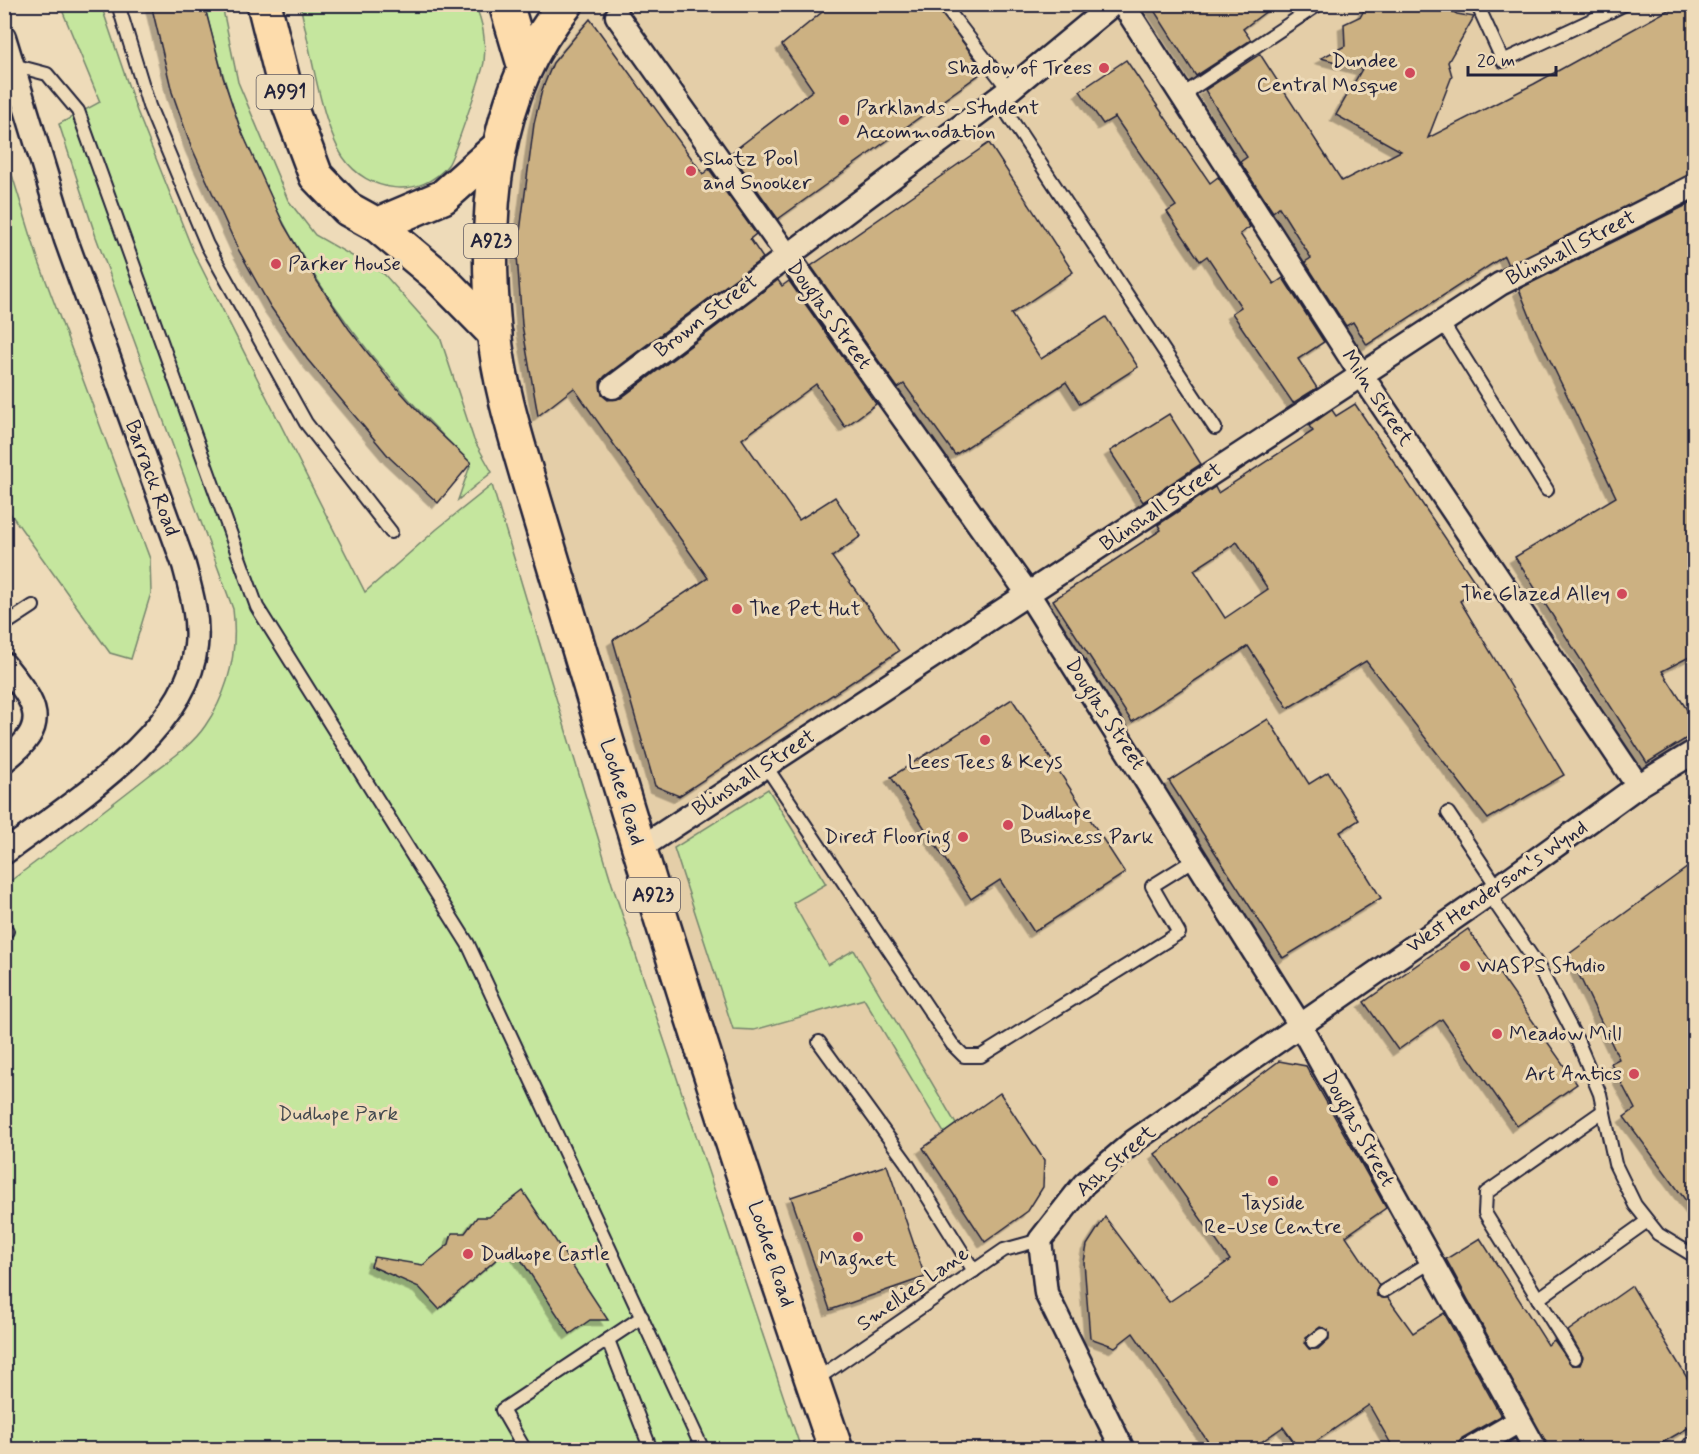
<svg xmlns="http://www.w3.org/2000/svg" width="1699" height="1454" font-family="Mynerve,sans-serif">
  <defs>
    <filter id="shadow"><feDropShadow dx="-5.5" dy="5.5" stdDeviation="0" flood-color="#0004"/></filter>
  </defs>
  <rect width="100%" height="100%" fill="#eedbb9"/>
  <filter id="ink" filterUnits="userSpaceOnUse"><feTurbulence type="fractalNoise" baseFrequency=".0167" numOctaves="2"/><feDisplacementMap in="SourceGraphic" scale="12" xChannelSelector="R" yChannelSelector="G"/><feConvolveMatrix kernelMatrix="1 2 1 2 8 2 1 2 1" color-interpolation-filters="sRGB"/></filter>
  <g filter="url(#ink)">
    <!-- built -->
    <polygon fill="#e4cea8" points="566,4 1694,5 1694,1449 851,1449 818,1361 501,369 498,148"/>
    <!-- green -->
    <g fill="#c5e69e" stroke="#74846c" stroke-width="1.5">
      <path d="M60,5H101L137,111L193,251L365,592L437,529L492,485L612,884L801,1449L5,1450V885C52,850 100,814 147,777C166,762 191,747 205,726C229,691 238,651 233,609L96,237L59,124L100,102Z"/>
      <path d="M204,5H222L238,82L288,200L315,235L384,274L440,337L474,440L492,472L458,500L471,463C371,368 289,258 240,127C225,87 215,46 204,5Z"/>
      <path d="M300,5H475C483,22 486,42 484,62C483,71 453,159 448,165C421,200 367,193 343,157C321,123 310,46 300,5Z"/>
      <polygon points="4,149 39,262 150,559 151,593 131,659 110,653 5,506"/>
      <polygon points="768,789 826,884 793,903 828,965 854,950 956,1124 944,1133 864,999 754,1030 733,1029 674,848"/>
    </g>
    <!-- building -->
    <g fill="#ccb182" stroke="#22223b" stroke-width="1.5" fill-rule="evenodd" filter="url(#shadow)">
      <polygon points="151,4 204,4 223,77 240,128 284,225 315,278 349,329 386,376 427,421 471,463 438,503 390,458 307,359 270,306 238,249 191,146 172,92"/>
      <polygon points="832,4 935,4 984,71 778,219 731,153 813,90 782,45"/>
      <polygon points="1150,4 1276,4 1243,29 1251,40 1196,76"/>
      <polygon points="1367,4 1440,4 1457,14 1474,17 1448,62 1452,76 1428,138 1534,84 1679,4 1695,4 1695,173 1508,265 1504,256 1367,345 1353,322 1346,326 1305,262 1311,258 1279,207 1273,212 1240,162 1247,157 1205,90 1260,54 1342,181 1401,151 1336,115 1362,69 1321,58 1345,46 1344,24 1361,16"/>
      <polygon points="590,19 703,174 709,169 756,234 750,239 763,258 605,376 600,382 602,395 608,400 621,398 778,280 782,286 789,281 876,404 845,427 816,384 742,439 799,520 835,497 861,536 832,557 899,651 679,796 655,786 613,640 708,578 574,388 538,416 522,325 517,255 534,124 542,90 553,63"/>
      <polygon points="1126,60 1210,183 1218,177 1250,227 1240,234 1274,284 1283,278 1324,342 1298,359 1317,388 1293,403 1232,313 1241,307 1207,256 1200,261 1167,212 1176,206 1115,117 1103,124 1080,91"/>
      <polygon points="989,143 1073,272 1011,314 1041,359 1106,317 1138,367 1080,404 1066,382 955,455 904,384 898,388 811,266"/>
      <polygon points="1695,201 1695,654 1662,671 1695,722 1695,733 1647,763 1515,557 1616,497 1535,329 1519,289"/>
      <path d="M1355,404L1479,588L1460,601L1564,775L1488,819L1366,661L1288,708L1248,646L1132,722L1053,600L1161,530L1158,525L1215,487L1218,493L1313,431L1309,426L1332,410L1336,416ZM1237,542L1268,589L1225,618L1194,570Z"/>
      <polygon points="1169,414 1201,464 1143,502 1110,451"/>
      <polygon points="1012,699 1125,873 1034,932 1000,880 971,899 891,777"/>
      <polygon points="1268,719 1309,784 1328,772 1359,820 1340,832 1381,898 1283,958 1169,781"/>
      <polygon points="1695,862 1695,1213 1624,1117 1635,1109 1611,1063 1619,1059 1569,954"/>
      <polygon points="1468,929 1577,1084 1517,1126 1442,1019 1398,1050 1364,1002"/>
      <path d="M1279,1061L1306,1066L1386,1208L1346,1236L1379,1285L1376,1291L1377,1296L1388,1298L1413,1333L1444,1313L1501,1416L1462,1438L1456,1449H1394L1369,1405L1305,1449H1299L1283,1427L1251,1449H1213L1133,1333L1115,1347L1090,1338L1084,1262L1087,1245L1105,1217L1169,1302L1230,1260L1155,1154ZM1320,1327L1328,1330L1329,1339L1318,1349H1309L1305,1344L1306,1338Z"/>
      <polygon points="1000,1093 1044,1160 1043,1187 1028,1211 985,1242 923,1148"/>
      <polygon points="887,1165 925,1277 830,1310 791,1197"/>
      <polygon points="523,1191 608,1320 590,1320 570,1334 512,1246 439,1309 419,1287 371,1266 374,1257 423,1265 449,1244 452,1233 465,1233 477,1217 489,1217"/>
      <polygon points="1480,1238 1548,1345 1554,1340 1572,1365 1580,1365 1583,1357 1568,1331 1632,1286 1695,1391 1695,1424 1651,1449 1549,1449 1446,1259"/>
      <polygon points="1515,1439 1520,1449 1497,1449"/>
    </g>
    <g fill="none" stroke-linecap="round" stroke-linejoin="round">
      <!-- service casing -->
      <g stroke="#22223b" stroke-width="16">
        <g id="service">
          <polyline points="118,4 149,106 207,245 306,423 391,532"/>
          <polyline points="943,4 1009,90"/>
          <polyline points="1477,4 1503,61 1611,11 1608,4"/>
          <polyline points="1611,11 1625,4"/>
          <polyline points="13,65 47,74 78,111 257,607 468,944 703,1450"/>
          <polyline points="1181,96 1319,4"/>
          <polyline points="997,98 1215,428"/>
          <polyline points="1442,322 1547,490"/>
          <polyline points="4,625 33,606"/>
          <polyline points="765,765 952,1044 964,1056 981,1056 1179,933 1152,886 1197,858"/>
          <polyline points="1448,813 1498,888"/>
          <polyline points="1489,894 1537,964 1578,1042 1600,1094 1615,1164 1635,1205 1658,1234 1694,1256"/>
          <polyline points="4,927 7,931"/>
          <polyline points="819,1042 906,1162 974,1271"/>
          <polyline points="1384,1291 1431,1262"/>
          <polyline points="1538,1299 1646,1222"/>
          <polyline points="608,1340 651,1450"/>
          <polyline points="1313,1342 1322,1335"/>
          <polyline points="1575,1358 1485,1213 1486,1193 1603,1111"/>
          <polyline points="814,1381 1004,1250 1040,1240"/>
          <polyline points="525,1450 502,1410 642,1317"/>
        </g>
      </g>
      <!-- minor casing -->
      <g stroke="#22223b" stroke-width="27">
        <g id="minor">
          <polyline points="1123,4 1361,374 1638,786"/>
          <polyline points="617,16 1029,595 1300,1025 1536,1450"/>
          <path d="M4,37L66,240L184,565C191,591 199,618 196,646C188,732 68,805 4,853"/>
          <polyline points="613,387 1009,90 1113,4"/>
          <path d="M4,664C37,705 52,724 4,761"/>
          <polyline points="639,849 1500,284 1694,186"/>
          <polyline points="1123,1450 1046,1293 1040,1240 1084,1184 1134,1141 1489,894 1638,786 1694,752"/>
          <polyline points="1469,1450 1519,1421"/>
          <polyline points="1693,1450 1694,1448"/>
        </g>
      </g>
      <!-- primary casing -->
      <g stroke="#22223b" stroke-width="38">
        <g id="primary">
          <polyline points="264,4 289,104 316,176 348,209 377,225 438,276 495,334"/>
          <polyline points="506,4 525,68"/>
          <path d="M566,4C490,95 484,216 494,329C499,387 518,444 534,499C553,563 572,626 591,689C667,944 749,1198 836,1450"/>
          <polyline points="377,225 443,197 498,148"/>
        </g>
      </g>
      <!-- service -->
      <use href="#service" stroke="#eedbb9" stroke-width="12"/>
      <!-- minor -->
      <use href="#minor" stroke="#eedbb9" stroke-width="22"/>
      <!-- primary -->
      <use href="#primary" stroke="#fddcac" stroke-width="33"/>
    </g>
  </g>
  <!-- markers -->
  <g fill="#d1495b" stroke="#eedbb9" stroke-width="2">
    <circle cx="1104" cy="68" r="6"/>
    <circle cx="1410" cy="73" r="6"/>
    <circle cx="844" cy="120" r="6"/>
    <circle cx="691" cy="171" r="6"/>
    <circle cx="276" cy="264" r="6"/>
    <circle cx="1622" cy="594" r="6"/>
    <circle cx="737" cy="609" r="6"/>
    <circle cx="985" cy="740" r="6"/>
    <circle cx="1008" cy="825" r="6"/>
    <circle cx="963" cy="837" r="6"/>
    <circle cx="1465" cy="966" r="6"/>
    <circle cx="1497" cy="1034" r="6"/>
    <circle cx="1634" cy="1074" r="6"/>
    <circle cx="1273" cy="1181" r="6"/>
    <circle cx="858" cy="1237" r="6"/>
    <circle cx="468" cy="1254" r="6"/>
  </g>
  <g text-anchor="middle" dominant-baseline="central" stroke-width="6" stroke-linejoin="round" paint-order="stroke">
    <!-- shield labels -->
    <g fill="#eedbb9" stroke="#5f5a61" stroke-width="1.5">
      <rect x="256.5" y="75" width="57" height="34" rx="4.5"/>
      <rect x="464" y="224" width="54" height="34" rx="4.5"/>
      <rect x="626" y="878" width="54" height="34" rx="4.5"/>
    </g>
    <g font-size="20" font-weight="bold" fill="#22223b">
      <text x="285" y="92">A991</text>
      <text x="491" y="241">A923</text>
      <text x="653" y="895">A923</text>
    </g>
    <!-- poi labels -->
    <g font-size="21" fill="#22223b" stroke="#eedbb9" text-anchor="start">
      <text x="1398" y="61" text-anchor="end">Dundee<tspan x="1398" dy="24">Central Mosque</tspan></text>
      <text x="1092" y="68" text-anchor="end">Shadow of Trees</text>
      <text x="856" y="108">Parklands - Student<tspan x="856" dy="24">Accommodation</tspan></text>
      <text x="703" y="159">Shotz Pool<tspan x="703" dy="24">and Snooker</tspan></text>
      <text x="288" y="264">Parker House</text>
      <text x="1610" y="594" text-anchor="end">The Glazed Alley</text>
      <text x="749" y="609">The Pet Hut</text>
      <text x="985" y="762" text-anchor="middle">Lees Tees &amp; Keys</text>
      <text x="1020" y="813">Dudhope<tspan x="1020" dy="24">Business Park</tspan></text>
      <text x="951" y="837" text-anchor="end">Direct Flooring</text>
      <text x="1477" y="966">WASPS Studio</text>
      <text x="1509" y="1034">Meadow Mill</text>
      <text x="1622" y="1074" text-anchor="end">Art Antics</text>
      <text x="1273" y="1203" text-anchor="middle">Tayside<tspan x="1273" dy="24">Re-Use Centre</tspan></text>
      <text x="480" y="1254">Dudhope Castle</text>
      <text x="858" y="1259" text-anchor="middle">Magnet</text>
    </g>
    <!-- street labels -->
    <g font-size="21" fill="#22223b" stroke="#eedbb9">
      <text transform="translate(1571 248) rotate(-27)">Blinshall Street</text>
      <text transform="translate(829 315) rotate(54)">Douglas Street</text>
      <text transform="translate(706 316) rotate(-37)">Brown Street</text>
      <text transform="translate(1377 398) rotate(56)">Miln Street</text>
      <text transform="translate(152 478) rotate(70)">Barrack Road</text>
      <text transform="translate(1161 507) rotate(-34)">Blinshall Street</text>
      <text transform="translate(1105 714) rotate(57)">Douglas Street</text>
      <text transform="translate(754 773) rotate(-33)">Blinshall Street</text>
      <text transform="translate(622 792) rotate(73)">Lochee Road</text>
      <text transform="translate(1497 887) rotate(-35)">West Henderson's Wynd</text>
      <text transform="translate(1358 1129) rotate(61)">Douglas Street</text>
      <text transform="translate(1116 1161) rotate(-41)">Ash Street</text>
      <text transform="translate(771 1254) rotate(72)">Lochee Road</text>
      <text transform="translate(913 1289) rotate(-35)">Smellies Lane</text>
    </g>
    <!-- park labels -->
    <g font-size="21" fill="#43494f" stroke="#eedbb9">
      <text x="338" y="1114">Dudhope Park</text>
    </g>
  </g>
  <!-- margin -->
  <rect width="1699" height="1454" fill="none" stroke="#eedbb9" stroke-width="24"/>
  <rect x="12" y="12" width="1675" height="1430" fill="none" stroke="#22223b" stroke-width="2" filter="url(#ink)"/>
  <!-- scale -->
  <path d="M1468 66v9h88v-9" fill="none" stroke="#22223b" stroke-width="3"/>
  <text x="1477" y="66" font-size="18" fill="#22223b" stroke="#eedbb9" stroke-width="4.5" paint-order="stroke">20 m</text>
</svg>
